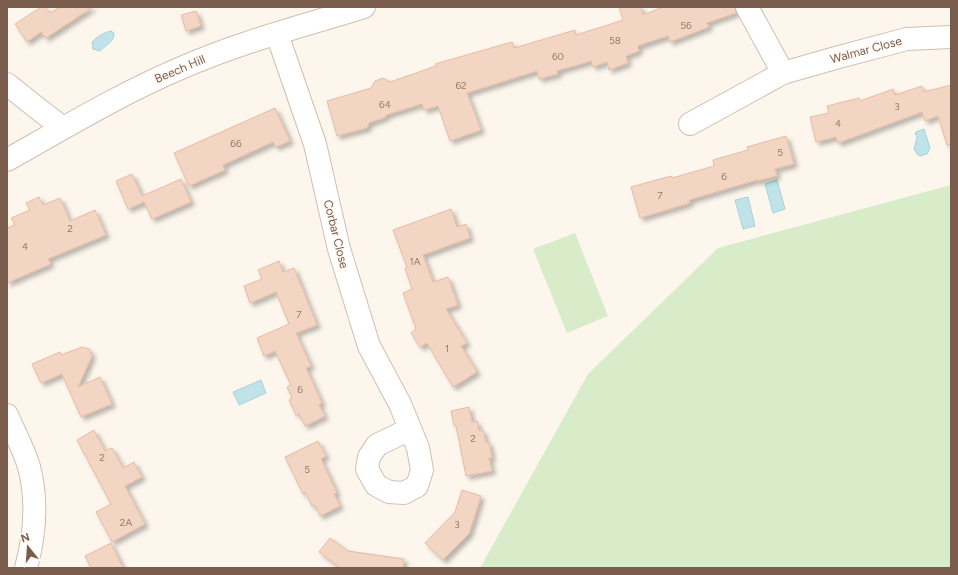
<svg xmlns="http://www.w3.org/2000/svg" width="958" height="575" font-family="Figtree,sans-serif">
  <defs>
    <filter id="shadow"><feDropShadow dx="3.5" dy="3.5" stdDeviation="2" flood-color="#0004"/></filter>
  </defs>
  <rect width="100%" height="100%" fill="#fdf6ec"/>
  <!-- green -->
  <g fill="#d8ecc9">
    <polygon points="951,185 951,568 480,568 588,374 718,248"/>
    <polygon points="575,233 608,316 567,333 533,249"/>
  </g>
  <!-- water -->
  <g fill="#bfe3e8" stroke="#a5d3da">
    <path d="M111,31L114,33C115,41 106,45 100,51L93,49L92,42C98,36 103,33 111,31Z"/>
    <polygon points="924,129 930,148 927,154 920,156 917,154 914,149 917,137 915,133 916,132"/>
    <polygon points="777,180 785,209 773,213 765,184"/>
    <polygon points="748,197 755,226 743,229 735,200"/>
    <polygon points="261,380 266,393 239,405 233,392"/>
  </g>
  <!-- building -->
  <g fill="#f3d5c3" stroke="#e6bba3" filter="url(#shadow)">
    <polygon points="41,7 45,7 50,13 60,7 93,7 46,38 41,32 27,42 15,24"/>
    <polygon points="619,7 641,7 643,15 663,7 735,7 736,13 707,23 709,27 670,42 668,36 638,46 639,51 626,56 628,63 609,70 607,62 593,67 591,61 557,71 558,74 539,79 537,71 467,93 481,130 450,141 438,106 424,110 422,104 386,115 386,117 369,123 367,128 337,136 327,101 371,88 375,81 383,78 390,82 436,66 435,64 512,42 514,48 575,30 576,35 623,20"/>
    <polygon points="196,11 201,26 186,31 181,15"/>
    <polygon points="951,85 951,145 947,145 938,116 925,121 922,112 838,143 836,137 816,142 810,117 829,113 827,106 859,98 860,101 893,89 895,95 922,86 924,92"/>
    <polygon points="275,108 290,141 276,147 273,142 223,165 225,170 189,186 174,153"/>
    <polygon points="786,136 794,164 775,169 777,176 757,181 757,180 689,200 690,203 640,218 631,187 671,176 672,178 714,166 713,160 748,150 747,147"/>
    <polygon points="132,174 142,196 181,179 191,202 152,219 144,202 128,209 116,181"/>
    <polygon points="39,197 43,205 60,198 70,221 95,210 106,235 48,259 51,264 7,283 7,228 15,225 11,218 30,210 26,203"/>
    <polygon points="451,209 457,227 466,224 470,238 423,255 433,282 448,277 458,305 446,309 467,343 461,346 477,372 453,387 427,343 420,347 411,333 416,329 403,293 412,289 405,268 407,267 393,230"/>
    <polygon points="279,261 283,272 294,268 317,325 296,333 311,366 306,368 322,403 319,405 325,416 305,426 299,414 296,415 289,400 292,398 287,387 291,385 275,351 264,356 257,338 289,324 276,292 250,303 244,286 262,279 258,270"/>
    <polygon points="82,347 89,349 92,356 78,387 100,377 112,404 81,417 62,374 41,383 32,364 60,352 61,355"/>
    <polygon points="469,407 472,422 477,421 479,431 483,430 486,443 489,442 492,458 489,458 492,471 466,476 456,426 454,426 451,411"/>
    <polygon points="94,430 105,451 112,448 123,468 134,462 142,477 125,486 145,524 112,542 96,512 111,504 77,440"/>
    <polygon points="318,441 326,456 321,459 337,493 334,494 340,506 320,516 315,505 312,506 305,492 303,494 285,457"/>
    <polygon points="462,490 481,496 469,534 443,560 425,543 455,512"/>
    <polygon points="330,538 348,551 404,559 403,568 340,568 319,552"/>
    <polygon points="111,543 123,568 91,568 85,556"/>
  </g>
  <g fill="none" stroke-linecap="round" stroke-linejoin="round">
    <!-- minor casing -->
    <g stroke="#d1beb0" stroke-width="24">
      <g id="minor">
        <polyline points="747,7 783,73 839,57 907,39 951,37"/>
        <polyline points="277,34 315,144 339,249 369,346 400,404 418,448 422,470 417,486 404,493 389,492 376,485 367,469 369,457 377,445 410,429"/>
        <polyline points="7,84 32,104 63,128"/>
        <polyline points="690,124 783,73"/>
        <path d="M7,160C64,128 120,94 181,68C240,42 303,26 364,7"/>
        <path d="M7,415C14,432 24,449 29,467C38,501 35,535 26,568"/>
      </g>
    </g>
    <!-- minor -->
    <use href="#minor" stroke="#fff" stroke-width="22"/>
  </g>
  <g text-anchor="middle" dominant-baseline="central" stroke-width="3.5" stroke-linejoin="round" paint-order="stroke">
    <!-- number labels -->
    <g font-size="10" fill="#987a6a">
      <text x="686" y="25">56</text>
      <text x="615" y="40">58</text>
      <text x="558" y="56">60</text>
      <text x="461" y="85">62</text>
      <text x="385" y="104">64</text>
      <text x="897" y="106">3</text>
      <text x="838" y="123">4</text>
      <text x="236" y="143">66</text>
      <text x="780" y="152">5</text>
      <text x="724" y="176">6</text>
      <text x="660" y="195">7</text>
      <text x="70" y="228">2</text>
      <text x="25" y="246">4</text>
      <text x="415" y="261">1A</text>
      <text x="299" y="314">7</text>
      <text x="447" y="348">1</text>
      <text x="300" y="389">6</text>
      <text x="473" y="438">2</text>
      <text x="102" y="457">2</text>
      <text x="307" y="469">5</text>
      <text x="126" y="522">2A</text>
      <text x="457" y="524">3</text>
    </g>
    <!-- street labels -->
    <g font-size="12" fill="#7a5c4d" stroke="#fffaf3">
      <text transform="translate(866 50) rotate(-15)">Walmar Close</text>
      <text transform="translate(180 69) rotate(-23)">Beech Hill</text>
      <text transform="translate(336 234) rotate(76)">Corbar Close</text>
    </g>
  </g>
  <!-- border -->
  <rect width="958" height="575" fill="none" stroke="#7a5c4d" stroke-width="16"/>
  <!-- north arrow -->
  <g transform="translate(28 547) rotate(343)" stroke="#fffaf3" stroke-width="3" paint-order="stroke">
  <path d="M0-3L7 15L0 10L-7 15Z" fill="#7a5c4d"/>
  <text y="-6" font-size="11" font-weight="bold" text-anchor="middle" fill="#7a5c4d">N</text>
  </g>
</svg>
